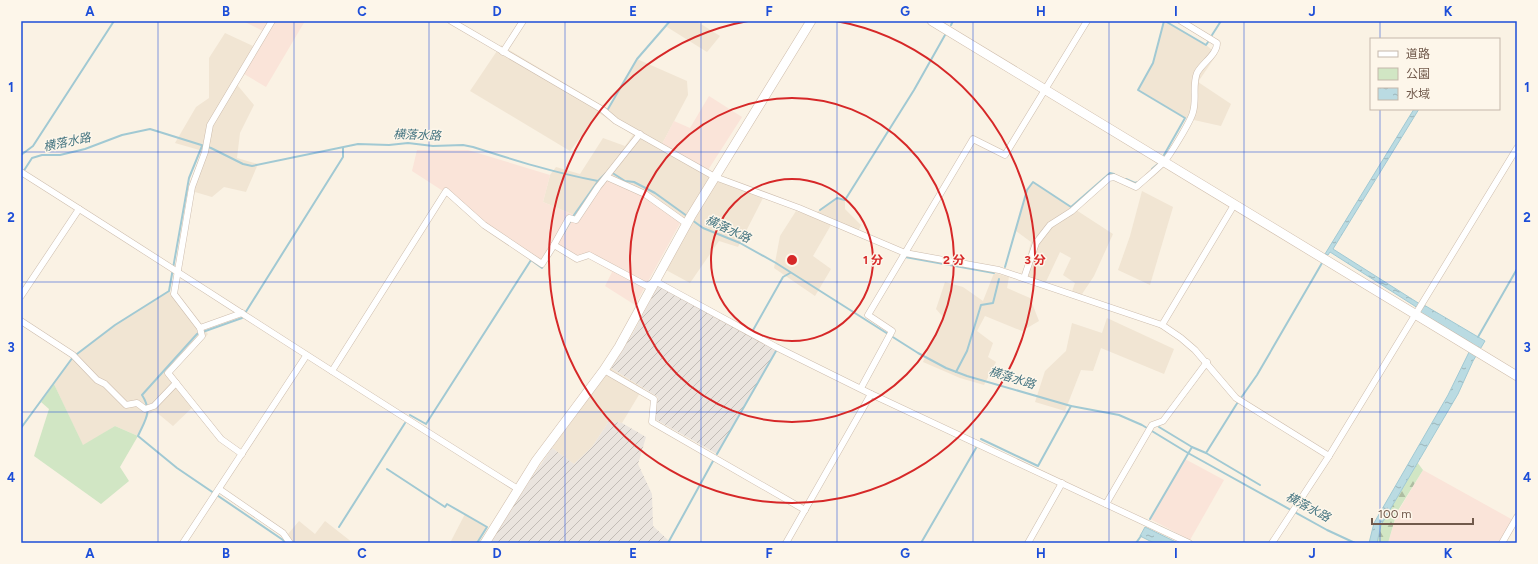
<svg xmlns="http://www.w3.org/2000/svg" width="1538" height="564" font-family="Figtree,'Noto Sans JP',sans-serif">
  <defs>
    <pattern id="industrial-furrows" width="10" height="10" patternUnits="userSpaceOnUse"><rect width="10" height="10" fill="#eae4de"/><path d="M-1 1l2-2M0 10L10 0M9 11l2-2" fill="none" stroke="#c2bcb6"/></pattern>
    <pattern id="forest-firs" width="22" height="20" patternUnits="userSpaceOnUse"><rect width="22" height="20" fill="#d1e6c4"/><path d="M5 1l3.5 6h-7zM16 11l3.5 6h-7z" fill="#aebda1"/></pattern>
    <pattern id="water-ripples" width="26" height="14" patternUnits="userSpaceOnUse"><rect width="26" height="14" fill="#badbe2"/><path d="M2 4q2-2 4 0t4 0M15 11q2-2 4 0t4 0" fill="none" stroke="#9cb5b9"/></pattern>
  </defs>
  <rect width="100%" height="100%" fill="#faf2e4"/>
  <!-- residential -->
  <g fill="#f1e5d3">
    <polygon points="670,21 696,21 720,36 707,52 667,27"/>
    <polygon points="1164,21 1206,45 1217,54 1198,82 1231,104 1221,126 1185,118 1138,90 1153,63"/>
    <polygon points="225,33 253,46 234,81 254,105 240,133 237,158 258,164 246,192 224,187 212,197 188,190 203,151 175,143 196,107 209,98 209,58"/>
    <polygon points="501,45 608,109 637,59 687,81 688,95 662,144 720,182 763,198 738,247 719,241 690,283 666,270 692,224 647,193 598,181 574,215 543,202 550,175 556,167 580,174 603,138 625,146 633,135 599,113 570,151 470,91"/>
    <polygon points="1033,182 1113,234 1094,276 1078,300 1070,297 1075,283 1063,275 1071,258 1060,252 1043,288 1021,281 1031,242 1016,231 1027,190"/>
    <polygon points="1142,191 1173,207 1150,285 1118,270 1130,236"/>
    <polygon points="837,198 845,200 845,209 861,225 856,236 831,225 813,256 831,269 815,296 774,268 780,236 796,211 811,216"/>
    <polygon points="994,273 1009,277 1007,288 1030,298 1039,321 1022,331 985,316 977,331 993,343 988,357 996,362 984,385 960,378 923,362 943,317 936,309 945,282 963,287 983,301"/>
    <polygon points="169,291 208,334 172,372 196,404 173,426 155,411 149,414 138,436 115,426 83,446 54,384 73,357 115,325"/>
    <polygon points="1107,318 1174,349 1164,374 1101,348 1093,371 1081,370 1065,411 1035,402 1045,371 1066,351 1072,323 1102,333"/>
    <polygon points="611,368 643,388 622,423 609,421 592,447 574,464 552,448"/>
    <polygon points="465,514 487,527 477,543 450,543"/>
    <polygon points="299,521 315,534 325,521 353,543 285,543 283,540"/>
  </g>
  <!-- commercial -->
  <g fill="#fae4d9">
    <polygon points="243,21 305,21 266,87 239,71 253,46 263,31"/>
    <polygon points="709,96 742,117 708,170 662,144 674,121 690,128"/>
    <polygon points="417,150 468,150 550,175 543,202 574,215 604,173 647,193 683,218 635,305 605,286 612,272 588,258 576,262 555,249 542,268 483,227 446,193 412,171"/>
    <polygon points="1185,459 1224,480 1190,540 1150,519"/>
    <polygon points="1423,470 1513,520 1499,543 1388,543 1397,513"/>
  </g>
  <!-- industrial -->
  <g fill="url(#industrial-furrows)">
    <polygon points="660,282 779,346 717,454 655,419 658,397 611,368 632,335"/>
    <polygon points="609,421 622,423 646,437 638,464 652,494 653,526 669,541 668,543 489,543 511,508 552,448 574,464 592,447"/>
  </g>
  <!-- green -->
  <polygon fill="#d1e6c4" points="54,384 83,445 115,426 138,436 120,467 129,481 101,504 34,456 49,409 41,402"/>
  <!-- forest -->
  <polygon fill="url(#forest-firs)" points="1417,462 1423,470 1397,512 1388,543 1377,543 1381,525"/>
  <!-- water -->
  <g fill="url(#water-ripples)" stroke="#a1c9d3">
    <polygon points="1414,109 1419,109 1333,249 1423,306 1424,305 1485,341 1473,361 1458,394 1381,525 1377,543 1369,543 1374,523 1448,395 1473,344 1420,312 1421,310 1330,252 1328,255 1325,254"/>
    <polygon points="1145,527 1178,543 1154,543 1140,536"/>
  </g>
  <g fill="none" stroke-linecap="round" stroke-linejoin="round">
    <!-- stream -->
    <g stroke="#a1c9d3" stroke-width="2">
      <polyline points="1165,21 1206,45 1208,42"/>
      <polyline points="951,25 953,21"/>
      <polyline points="1212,35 1221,21"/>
      <polyline points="608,109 637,59 670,21"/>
      <polyline points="21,155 33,146 114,21"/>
      <polyline points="1164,155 1185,118 1138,90 1153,63 1164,21"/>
      <polyline points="1152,169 1159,163"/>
      <path d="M23,172L32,158L42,155H60L85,149L122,135L150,129L211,148L243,164L252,166L358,144L389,145L408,143L433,146L463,145L473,147C514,160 555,173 598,181L606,173"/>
      <polyline points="611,172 625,181 634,182 655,193 687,216"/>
      <polyline points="1126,179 1135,183 1138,182"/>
      <polyline points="820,210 837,198 845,200 914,90 945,35"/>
      <polyline points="692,220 703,228 740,243 776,263 918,353 946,368 967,376 1071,406 1119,415 1142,425 1188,453 1327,530 1355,543"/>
      <polyline points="563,234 574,215 598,181"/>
      <polyline points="905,257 994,273"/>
      <polyline points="1005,267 1027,190 1033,182 1071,207 1110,173 1114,174"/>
      <polyline points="754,332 752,332 783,277 790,273"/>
      <polyline points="1478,337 1517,269"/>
      <polyline points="956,372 967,351 981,305 993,303 999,279"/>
      <polyline points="410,415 426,424 531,260 542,268 543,265"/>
      <polyline points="1159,427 1192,447"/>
      <polyline points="21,428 73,357 115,325 169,291 189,178 202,146"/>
      <polyline points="981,439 1038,466 1071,406"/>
      <polyline points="1206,453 1260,485"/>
      <polyline points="717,454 776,351"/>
      <polyline points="387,469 445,507 447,504 487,527 477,543"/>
      <polyline points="1150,519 1192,447 1206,453 1236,405 1257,375 1322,263"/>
      <polyline points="339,527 405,423"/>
      <path d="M285,543L283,540L177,468L138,436C145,420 153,412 142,395L197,334L242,318L343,157V148"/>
      <polyline points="668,543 713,461"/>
      <polyline points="921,543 976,448"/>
      <polyline points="1136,543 1141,536"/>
    </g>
    <!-- street casing -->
    <g stroke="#cdbdae" stroke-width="7">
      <g id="street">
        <polyline points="451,21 603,110 616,121 715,177 799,208 905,253 999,270 1162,325 1181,338 1195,350 1236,398 1329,456"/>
        <polyline points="503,52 523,21"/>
        <path d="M21,172C187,277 351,385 518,489"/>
        <polyline points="607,177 645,194 687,224"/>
        <polyline points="554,245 569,218 576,220 598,187 640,134"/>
        <path d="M1024,278L1036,243L1050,225L1072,211L1109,178L1114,177L1136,187C1145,179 1155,171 1164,162C1170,155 1191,121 1193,112C1197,99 1192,86 1197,73C1202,63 1217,55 1217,43L1181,21"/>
        <polyline points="21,296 79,209"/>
        <polyline points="21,321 73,355 97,380 105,384 126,405 137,403 145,409 154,406 176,383"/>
        <polyline points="1162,325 1234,205"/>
        <polyline points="200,328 242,313"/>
        <polyline points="604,370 654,399 652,422 805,510"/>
        <polyline points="332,371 446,191 484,225 542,264 554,245 577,259 589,255 647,286 655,281 776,347 871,394 1189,543"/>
        <polyline points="861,388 892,331 868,315 973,139 1005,155 1087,21"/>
        <polyline points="242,454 221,439 168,373 202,336 200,328 174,294 192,187 205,152 210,125 272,21"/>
        <polyline points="219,489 283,533 290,543"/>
        <polyline points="1106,504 1152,425 1163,421 1207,362"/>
        <polyline points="183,543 306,356"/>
        <polyline points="786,543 871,394"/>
        <polyline points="1028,543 1062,483"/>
        <polyline points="1272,543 1329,456 1517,148"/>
        <polyline points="1502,543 1517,517"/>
      </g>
    </g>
    <!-- secondary casing -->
    <g stroke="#cfbdac" stroke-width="10">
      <g id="secondary">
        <polyline points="932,21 1517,376"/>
        <polyline points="485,543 536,461 604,370 619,347 691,216 811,21"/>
      </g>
    </g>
    <!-- street -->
    <use href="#street" stroke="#fff" stroke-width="6"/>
    <!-- secondary -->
    <use href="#secondary" stroke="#fff" stroke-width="9"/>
  </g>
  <!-- grid -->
  <path fill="none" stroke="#1d4ed8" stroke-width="1" stroke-opacity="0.55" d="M158,21V543M294,21V543M429,21V543M565,21V543M701,21V543M837,21V543M973,21V543M1109,21V543M1244,21V543M1380,21V39M1380,109V543M21,152H1517M21,282H1517M21,412H1517"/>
  <!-- distance rings -->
  <g fill="none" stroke="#d62828" stroke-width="2">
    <circle cx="792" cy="260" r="81"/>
    <circle cx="792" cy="260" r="162"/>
    <path d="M836 21A243 243 0 1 1 748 21"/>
  </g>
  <g text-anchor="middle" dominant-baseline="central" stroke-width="3" stroke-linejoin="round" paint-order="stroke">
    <!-- water labels -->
    <g font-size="12" font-style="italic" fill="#477682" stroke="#fdf6ea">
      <text transform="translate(417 135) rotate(2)">横落水路</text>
      <text transform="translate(67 142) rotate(-12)">横落水路</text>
      <text transform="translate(728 229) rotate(25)">横落水路</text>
      <text transform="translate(1012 378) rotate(17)">横落水路</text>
      <text transform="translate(1308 507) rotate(28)">横落水路</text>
    </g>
  </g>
  <circle cx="792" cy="260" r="6" fill="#d62828" stroke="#fdf6ea" stroke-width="2"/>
  <g font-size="12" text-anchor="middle" font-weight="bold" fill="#d62828" stroke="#fdf6ea" stroke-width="3" stroke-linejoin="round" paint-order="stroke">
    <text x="873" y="264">1 分</text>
    <text x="954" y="264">2 分</text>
    <text x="1035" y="264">3 分</text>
  </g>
  <!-- border -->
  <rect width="1538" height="564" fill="none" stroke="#fdf6ea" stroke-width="44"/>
  <!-- legend -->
  <rect x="1370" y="38" width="130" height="72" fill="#fdf6ea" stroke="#c5b8ab"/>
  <rect x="1378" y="51" width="20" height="6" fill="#ffffff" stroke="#c5b8ab"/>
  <text x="1406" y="58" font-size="12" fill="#715a4c">道路</text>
  <rect x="1378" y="68" width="20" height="12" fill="#d1e6c4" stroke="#c5b8ab"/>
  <text x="1406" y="78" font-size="12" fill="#715a4c">公園</text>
  <rect x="1378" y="88" width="20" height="12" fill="url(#water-ripples)" stroke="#c5b8ab"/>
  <text x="1406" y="98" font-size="12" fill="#715a4c">水域</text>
  <!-- scale -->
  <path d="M1372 518v6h101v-6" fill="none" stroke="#715a4c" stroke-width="2"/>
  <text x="1378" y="518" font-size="12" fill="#715a4c" stroke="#fdf6ea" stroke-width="3" paint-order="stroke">100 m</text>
  <rect x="22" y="22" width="1494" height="520" fill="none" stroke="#1d4ed8" stroke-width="1.5"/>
  <g font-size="13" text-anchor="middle" font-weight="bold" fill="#1d4ed8">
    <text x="90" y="16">A</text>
    <text x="226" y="16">B</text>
    <text x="362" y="16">C</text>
    <text x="497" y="16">D</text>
    <text x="633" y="16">E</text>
    <text x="769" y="16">F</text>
    <text x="905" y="16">G</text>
    <text x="1041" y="16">H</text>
    <text x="1176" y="16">I</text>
    <text x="1312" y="16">J</text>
    <text x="1448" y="16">K</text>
    <text x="11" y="92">1</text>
    <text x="1527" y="92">1</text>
    <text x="11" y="222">2</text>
    <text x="1527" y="222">2</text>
    <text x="11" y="352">3</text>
    <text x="1527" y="352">3</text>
    <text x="11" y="482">4</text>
    <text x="1527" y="482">4</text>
    <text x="90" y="558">A</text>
    <text x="226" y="558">B</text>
    <text x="362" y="558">C</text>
    <text x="497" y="558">D</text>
    <text x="633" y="558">E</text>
    <text x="769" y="558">F</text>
    <text x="905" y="558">G</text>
    <text x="1041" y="558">H</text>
    <text x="1176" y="558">I</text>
    <text x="1312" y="558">J</text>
    <text x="1448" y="558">K</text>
  </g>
</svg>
